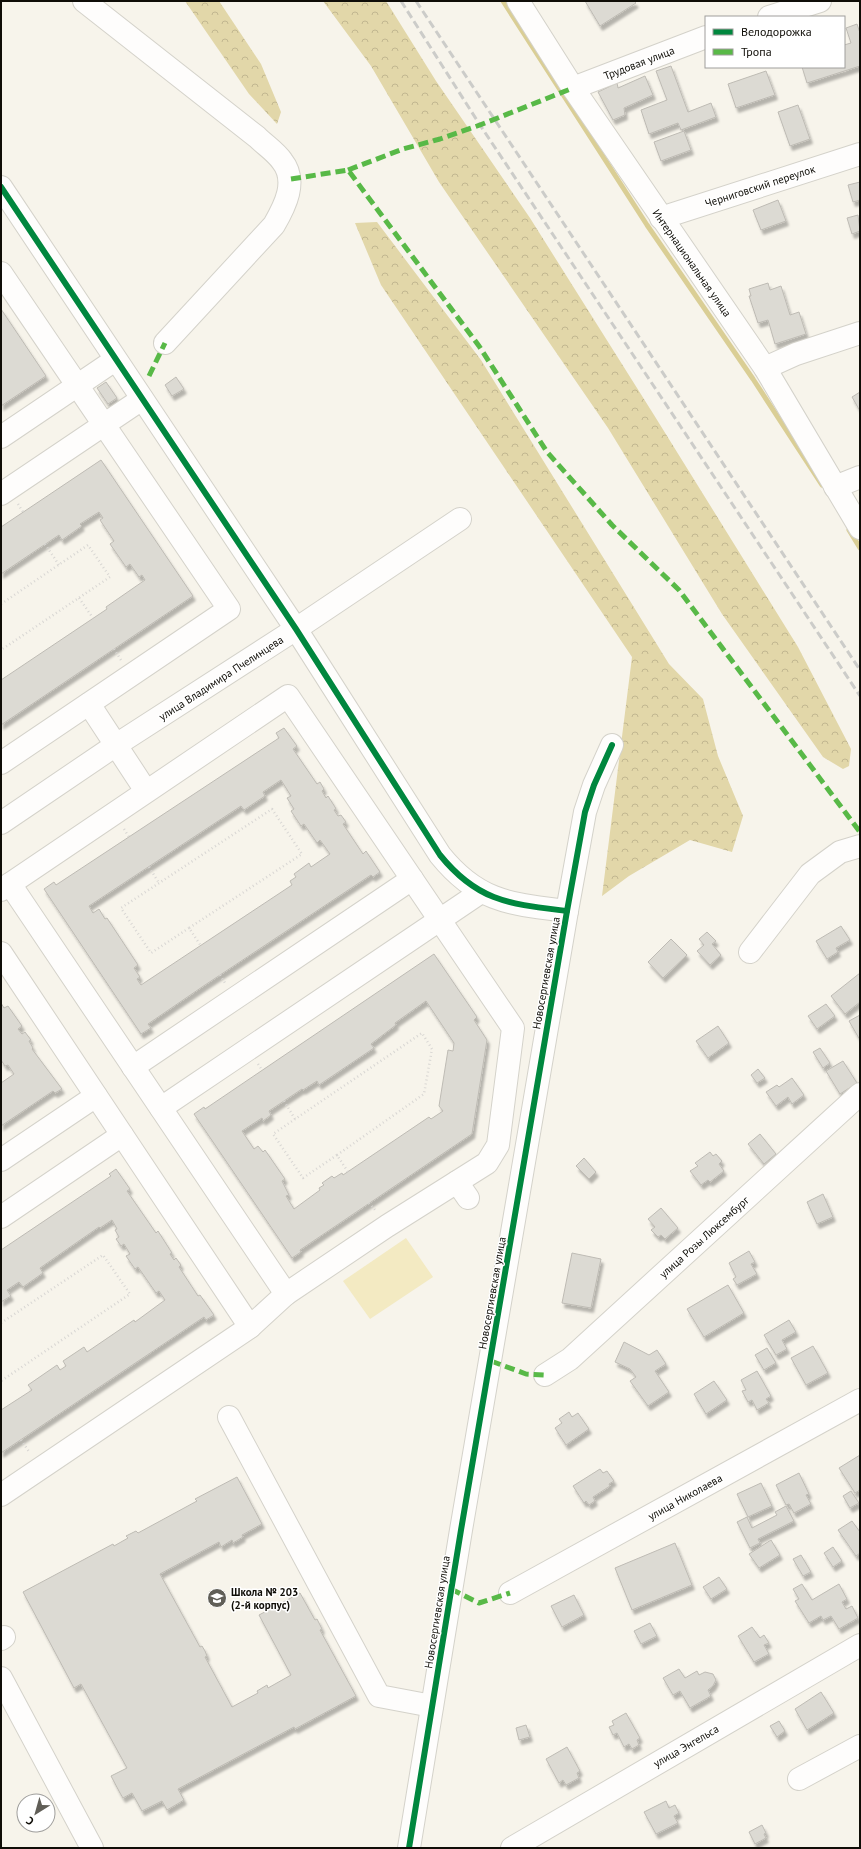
<svg xmlns="http://www.w3.org/2000/svg" width="861" height="1849" font-family="'PT Sans',sans-serif">
  <defs>
    <pattern id="forest-crowns" width="20" height="18" patternUnits="userSpaceOnUse"><rect width="20" height="18" fill="#e2d7a9"/><path d="M2 6a3 3 0 1 1 6 0M12 15a3 3 0 1 1 6 0" fill="none" stroke="#c1b790"/></pattern>
    <filter id="shadow"><feDropShadow dx="2.5" dy="4.5" stdDeviation="1" flood-color="#0004"/></filter>
  </defs>
  <rect width="100%" height="100%" fill="#f7f4eb"/>
  <!-- grass -->
  <polygon fill="#f3eac2" points="406,1238 433,1277 370,1319 343,1281"/>
  <!-- forest -->
  <g fill="url(#forest-crowns)">
    <polygon points="185,1 219,1 261,64 281,112 277,124 249,94"/>
    <polygon points="323,1 386,1 436,81 530,218 654,415 798,647 851,749 849,766 843,769 823,757 722,614 608,428 439,182 371,66"/>
    <polygon points="377,222 481,360 669,664 703,699 718,756 743,816 732,852 690,840 629,876 602,896 632,657 381,285 355,223"/>
  </g>
  <g fill="none" stroke-linecap="round" stroke-linejoin="round">
    <!-- stream -->
    <g stroke="#dace95" stroke-width="5">
      <polyline points="503,1 647,225 753,379 822,485"/>
      <polyline points="849,530 860,548"/>
    </g>
  </g>
  <!-- building -->
  <g fill="#dcdad3" stroke="#bebbb4" fill-rule="evenodd" filter="url(#shadow)">
    <polygon points="585,1 634,1 636,3 600,26"/>
    <polygon points="857,24 860,33 860,66 807,83 802,67 844,67 844,45 851,43 846,28"/>
    <polygon points="671,66 688,112 711,103 716,117 681,130 678,123 649,134 641,110 667,100 656,71"/>
    <polygon points="766,71 775,95 736,108 728,84"/>
    <polygon points="645,76 653,95 624,108 625,115 613,120 598,92 617,83 618,88"/>
    <polygon points="798,105 810,139 790,146 778,112"/>
    <polygon points="684,131 691,150 661,161 654,142"/>
    <polygon points="860,182 860,200 853,202 848,185"/>
    <polygon points="778,200 786,221 761,230 753,210"/>
    <polygon points="858,215 860,231 852,234 847,218"/>
    <polygon points="768,283 770,290 781,286 790,315 799,312 806,334 775,344 768,320 758,323 749,296 751,296 749,289"/>
    <polygon points="1,309 46,376 1,406"/>
    <polygon points="176,377 184,389 172,396 165,385"/>
    <polygon points="106,382 117,398 108,404 97,388"/>
    <polygon points="860,392 860,411 852,397"/>
    <polygon points="101,460 193,596 1,725 1,680 107,609 106,607 145,580 142,575 139,577 130,564 126,567 110,544 114,541 100,520 103,518 99,512 80,524 82,526 62,540 59,535 1,574 1,527"/>
    <path d="M284,728L297,746L293,749L317,784L320,782L324,789L322,791L326,798L328,796L335,807L336,809L334,810L338,816L341,815L346,822L343,824L363,854L366,851L380,872L373,877L371,875L205,985L148,1024L151,1028L141,1034L44,889L54,882L56,885L279,738L276,733ZM281,780L291,796L287,798L294,809L291,811L301,826L304,824L317,843L320,840L330,854L311,867L309,863L294,874L296,877L290,881L292,885L141,985L137,979L140,977L134,968L138,965L107,918L105,919L99,909L93,913L89,906L241,806L244,810L265,796L263,792Z"/>
    <polygon points="841,926 850,940 836,948 838,952 827,959 816,941"/>
    <polygon points="707,932 716,941 712,944 721,955 710,965 697,951 704,945 699,939"/>
    <polygon points="671,939 687,955 663,978 648,962"/>
    <path d="M434,954L477,1017L474,1020L487,1040L472,1134L300,1250L301,1252L292,1258L194,1114L204,1107L205,1109ZM426,1001L454,1043L453,1051L448,1050L439,1106L443,1111L431,1119L429,1117L343,1175L342,1173L334,1178L332,1176L322,1183L324,1185L319,1188L320,1190L294,1209L286,1196L289,1195L282,1181L285,1179L265,1150L263,1152L258,1146L254,1149L242,1131L262,1118L263,1121L271,1115L269,1111L302,1089L303,1090L317,1081L319,1085L374,1048L371,1044L396,1025L395,1023Z"/>
    <polygon points="860,973 860,1002 845,1014 831,996"/>
    <polygon points="1,1003 4,1008 8,1006 22,1026 18,1029 22,1034 25,1032 31,1040 29,1041 33,1048 32,1049 62,1089 55,1093 53,1091 1,1126 1,1083 14,1074 8,1065 5,1066 1,1060"/>
    <polygon points="826,1004 835,1016 817,1029 808,1016"/>
    <polygon points="860,1015 860,1040 849,1021"/>
    <polygon points="718,1026 729,1043 708,1058 696,1041"/>
    <polygon points="820,1048 830,1063 823,1068 813,1052"/>
    <polygon points="843,1061 857,1083 840,1094 826,1071"/>
    <polygon points="758,1069 765,1078 757,1083 751,1075"/>
    <polygon points="792,1078 804,1095 792,1104 788,1097 776,1106 766,1092 777,1085 779,1087"/>
    <polygon points="760,1134 776,1154 764,1164 748,1144"/>
    <polygon points="710,1152 713,1156 716,1154 722,1161 719,1164 724,1171 710,1182 708,1180 701,1185 690,1171 698,1166 695,1163"/>
    <polygon points="584,1158 596,1172 589,1179 576,1166"/>
    <polygon points="116,1169 130,1189 127,1191 156,1233 158,1231 172,1253 170,1254 174,1260 176,1258 181,1265 179,1267 198,1296 200,1295 214,1315 206,1320 204,1317 1,1453 1,1410 32,1390 28,1385 57,1365 60,1370 66,1366 63,1361 84,1347 87,1352 134,1320 135,1322 165,1300 159,1291 156,1293 138,1267 135,1269 126,1256 130,1254 124,1244 121,1246 116,1239 119,1237 115,1230 117,1229 112,1220 100,1228 99,1227 40,1268 43,1273 23,1287 19,1282 7,1290 11,1296 1,1302 1,1250 111,1176 109,1174"/>
    <polygon points="823,1194 833,1217 817,1224 807,1202"/>
    <polygon points="661,1208 678,1228 665,1239 661,1235 658,1237 651,1230 655,1227 648,1219"/>
    <polygon points="749,1251 755,1262 751,1264 757,1274 737,1285 733,1279 736,1277 729,1263"/>
    <polygon points="572,1253 601,1259 591,1308 562,1303"/>
    <polygon points="728,1285 744,1313 704,1337 687,1309"/>
    <polygon points="789,1320 796,1332 782,1340 787,1349 776,1355 764,1335"/>
    <polygon points="624,1342 649,1355 657,1350 666,1364 655,1371 669,1392 648,1406 630,1381 636,1377 630,1369 615,1362"/>
    <polygon points="813,1346 828,1373 806,1385 791,1358"/>
    <polygon points="767,1348 776,1363 764,1370 755,1355"/>
    <polygon points="757,1371 771,1396 766,1399 769,1403 757,1410 752,1400 748,1402 742,1391 746,1390 741,1380"/>
    <polygon points="714,1381 727,1400 706,1414 694,1394"/>
    <polygon points="569,1412 572,1417 578,1413 589,1429 566,1445 555,1428 562,1423 559,1419"/>
    <polygon points="860,1455 860,1490 855,1493 839,1468"/>
    <polygon points="600,1469 603,1473 607,1471 614,1481 609,1484 610,1486 593,1497 595,1501 589,1505 586,1501 584,1503 573,1486"/>
    <polygon points="799,1473 809,1494 806,1495 811,1504 794,1513 789,1504 786,1505 776,1485"/>
    <polygon points="237,1477 262,1524 242,1535 243,1537 233,1543 232,1540 221,1547 219,1542 160,1574 200,1647 202,1646 205,1651 207,1656 205,1657 232,1707 258,1693 257,1691 267,1685 268,1688 291,1675 259,1615 300,1593 315,1620 317,1619 322,1629 320,1630 356,1696 295,1729 294,1727 178,1789 184,1800 179,1803 167,1810 162,1801 142,1811 132,1793 123,1798 120,1793 111,1776 127,1768 81,1684 74,1688 23,1592 113,1544 114,1546 128,1538 126,1536 136,1531 138,1533 197,1501 195,1499"/>
    <polygon points="761,1483 772,1506 748,1517 737,1494"/>
    <polygon points="851,1491 859,1503 850,1508 843,1496"/>
    <polygon points="786,1506 794,1521 758,1539 760,1543 750,1548 737,1522 747,1517 752,1528 777,1515 775,1512"/>
    <polygon points="852,1521 860,1532 860,1553 856,1556 838,1530"/>
    <polygon points="771,1540 780,1555 759,1568 749,1554"/>
    <polygon points="675,1543 692,1585 632,1610 615,1568"/>
    <polygon points="833,1547 842,1561 833,1567 824,1553"/>
    <polygon points="801,1555 811,1572 803,1576 793,1559"/>
    <polygon points="719,1577 727,1589 711,1599 703,1587"/>
    <polygon points="802,1584 812,1600 839,1584 847,1599 842,1602 846,1609 852,1606 858,1618 839,1629 831,1616 823,1620 821,1616 809,1623 795,1601 799,1599 793,1589"/>
    <polygon points="574,1595 584,1615 562,1627 551,1606"/>
    <polygon points="650,1623 657,1636 641,1644 634,1631"/>
    <polygon points="752,1627 760,1638 764,1635 769,1643 764,1645 769,1654 754,1662 738,1636"/>
    <polygon points="679,1669 685,1678 697,1671 699,1675 705,1672 713,1674 716,1680 713,1686 708,1690 711,1696 690,1708 680,1691 673,1695 663,1678"/>
    <polygon points="821,1692 834,1713 807,1730 795,1709"/>
    <polygon points="626,1713 640,1738 637,1740 639,1745 632,1749 629,1744 624,1747 617,1733 613,1735 609,1727 614,1725 612,1721"/>
    <polygon points="779,1721 785,1731 777,1737 770,1726"/>
    <polygon points="526,1725 530,1737 519,1740 516,1728"/>
    <polygon points="567,1747 580,1771 577,1773 579,1778 566,1785 563,1780 559,1783 546,1759"/>
    <polygon points="666,1801 669,1808 675,1805 679,1813 674,1816 678,1823 656,1834 644,1812"/>
    <polygon points="762,1825 766,1833 764,1834 766,1838 755,1844 749,1832"/>
  </g>
  <g fill="none" stroke-linecap="round" stroke-linejoin="round">
    <!-- minor casing -->
    <g stroke="#d4d2ca" stroke-width="24">
      <g id="minor">
        <path d="M84,1L257,137C265,145 276,152 282,161C298,181 285,206 274,225L165,343"/>
        <polyline points="518,1 573,88 765,368 860,528"/>
        <polyline points="769,17 820,1"/>
        <polyline points="573,88 706,37"/>
        <path d="M1,187L296,629L440,855C478,902 510,904 567,911"/>
        <polyline points="661,218 860,154"/>
        <polyline points="1,273 229,609 1,763"/>
        <polyline points="765,368 796,354 860,333"/>
        <polyline points="1,437 115,360"/>
        <polyline points="835,487 860,477"/>
        <polyline points="1,494 142,399"/>
        <polyline points="89,704 146,791"/>
        <polyline points="1,823 116,745 296,629 460,519"/>
        <polyline points="10,884 286,1294"/>
        <polyline points="1,890 288,696 513,1028 498,1145 487,1163 387,1226 286,1294 250,1327 1,953"/>
        <polyline points="750,952 810,874 840,852 860,846"/>
        <polyline points="133,1067 412,879"/>
        <polyline points="161,1108 481,892"/>
        <polyline points="1,1160 96,1096"/>
        <polyline points="457,1182 468,1198"/>
        <polyline points="1,1217 122,1135"/>
        <polyline points="545,1375 570,1359 860,1094"/>
        <polyline points="229,1417 379,1696 432,1706"/>
        <polyline points="1,1495 250,1327"/>
        <polyline points="510,1593 860,1400"/>
        <polyline points="1,1639 4,1637"/>
        <polyline points="1,1678 92,1848"/>
        <polyline points="799,1779 860,1746"/>
        <polyline points="409,1848 461,1530 567,911 585,812 594,785 612,745"/>
        <polyline points="512,1848 860,1645"/>
      </g>
    </g>
    <!-- path -->
    <g stroke="#d8d6d3" stroke-width="2.5" stroke-dasharray="1 3" stroke-linecap="butt">
      <polyline points="18,504 23,512"/>
      <polyline points="45,544 59,565"/>
      <polyline points="79,598 93,618"/>
      <polyline points="1,604 88,545 110,577 1,650"/>
      <polyline points="114,649 121,660"/>
      <polyline points="124,829 129,837"/>
      <polyline points="149,867 159,883"/>
      <polyline points="189,928 151,953 121,908 272,809 302,854 189,928 201,946"/>
      <polyline points="220,975 225,983"/>
      <polyline points="258,1064 262,1070"/>
      <polyline points="284,1101 295,1119"/>
      <polyline points="337,1155 424,1094 432,1049 422,1033 273,1134 303,1178 337,1155 348,1172"/>
      <polyline points="369,1203 376,1211"/>
      <polyline points="1,1323 103,1255 130,1294 1,1381"/>
      <polyline points="21,1440 30,1453"/>
    </g>
    <!-- minor -->
    <use href="#minor" stroke="#fefdfc" stroke-width="22"/>
    <!-- rail -->
    <g stroke="#ccccc9" stroke-width="3" stroke-dasharray="8 4" stroke-linecap="butt">
      <polyline points="401,1 480,125 860,696"/>
      <polyline points="416,1 860,670"/>
    </g>
    <!-- quiet -->
    <g stroke="#58b947" stroke-width="5" stroke-dasharray="10 5" stroke-linecap="butt">
      <polyline points="348,170 403,149 440,139 480,125 573,88"/>
      <polyline points="291,179 348,170 479,346 547,452 612,525 679,590 860,832"/>
      <polyline points="149,376 165,343"/>
      <polyline points="491,1361 526,1374 545,1375"/>
      <polyline points="451,1589 479,1603 510,1593"/>
    </g>
    <!-- cycleway casing -->
    <g stroke="#fff" stroke-width="8">
      <g id="cycleway">
        <path d="M1,187L296,629L440,855C478,902 510,904 567,911"/>
        <polyline points="409,1848 461,1530 567,911 585,812 594,785 612,745"/>
      </g>
    </g>
    <!-- cycleway -->
    <use href="#cycleway" stroke="#00873e" stroke-width="6"/>
  </g>
  <!-- icons -->
  <defs>
    <g id="school-disc" transform="scale(1)"><circle r="9.5" fill="#605e57" stroke="#fff"/><path d="M0-5L7-2L0 1L-7-2ZM-4 1L0 2.5L4 1V4Q0 6-4 4Z" fill="#fff"/></g>
  </defs>
  <g fill-rule="evenodd">
    <use href="#school-disc" x="217" y="1598"/>
  </g>
  <g text-anchor="middle" dominant-baseline="central" stroke-width="3" stroke-linejoin="round" paint-order="stroke">
    <!-- street labels -->
    <g font-size="11" fill="#0f0d07" stroke="#fff">
      <text transform="translate(639 63) rotate(-21)">Трудовая улица</text>
      <text transform="translate(760 186) rotate(-18)">Черниговский переулок</text>
      <text transform="translate(692 263) rotate(55)">Интернациональная улица</text>
      <text transform="translate(221 678) rotate(-33)">улица Владимира Пчелинцева</text>
      <text transform="translate(546 973) rotate(-80)">Новосергиевская улица</text>
      <text transform="translate(704 1237) rotate(-42)">улица Розы Люксембург</text>
      <text transform="translate(492 1293) rotate(-80)">Новосергиевская улица</text>
      <text transform="translate(685 1497) rotate(-29)">улица Николаева</text>
      <text transform="translate(437 1612) rotate(-81)">Новосергиевская улица</text>
      <text transform="translate(686 1746) rotate(-30)">улица Энгельса</text>
    </g>
    <!-- poi labels -->
    <g font-size="11" font-weight="bold" fill="#0f0d07" stroke="#fff" text-anchor="start">
      <text x="231" y="1592">Школа № 203<tspan x="231" dy="13">(2-й корпус)</tspan></text>
    </g>
  </g>
  <!-- border -->
  <rect width="861" height="1849" fill="none" stroke="#0f0d07" stroke-width="4"/>
  <!-- legend -->
  <rect x="705" y="16" width="140" height="52" fill="#ffffff" stroke="#9f9e9c"/>
  <rect x="713" y="29" width="20" height="6" fill="#00873e" stroke="#9f9e9c"/>
  <text x="741" y="36" font-size="12" fill="#0f0d07">Велодорожка</text>
  <rect x="713" y="49" width="20" height="6" fill="#58b947" stroke="#9f9e9c"/>
  <text x="741" y="56" font-size="12" fill="#0f0d07">Тропа</text>
  <!-- north arrow -->
  <g transform="translate(36 1813) rotate(217)"><circle r="19" fill="#ffffff" stroke="#9f9e9c"/>
  <path d="M0-3L7 15L0 10L-7 15Z" fill="#605e57"/>
  <text y="-6" font-size="11" font-weight="bold" text-anchor="middle" fill="#0f0d07">С</text>
  </g>
</svg>
